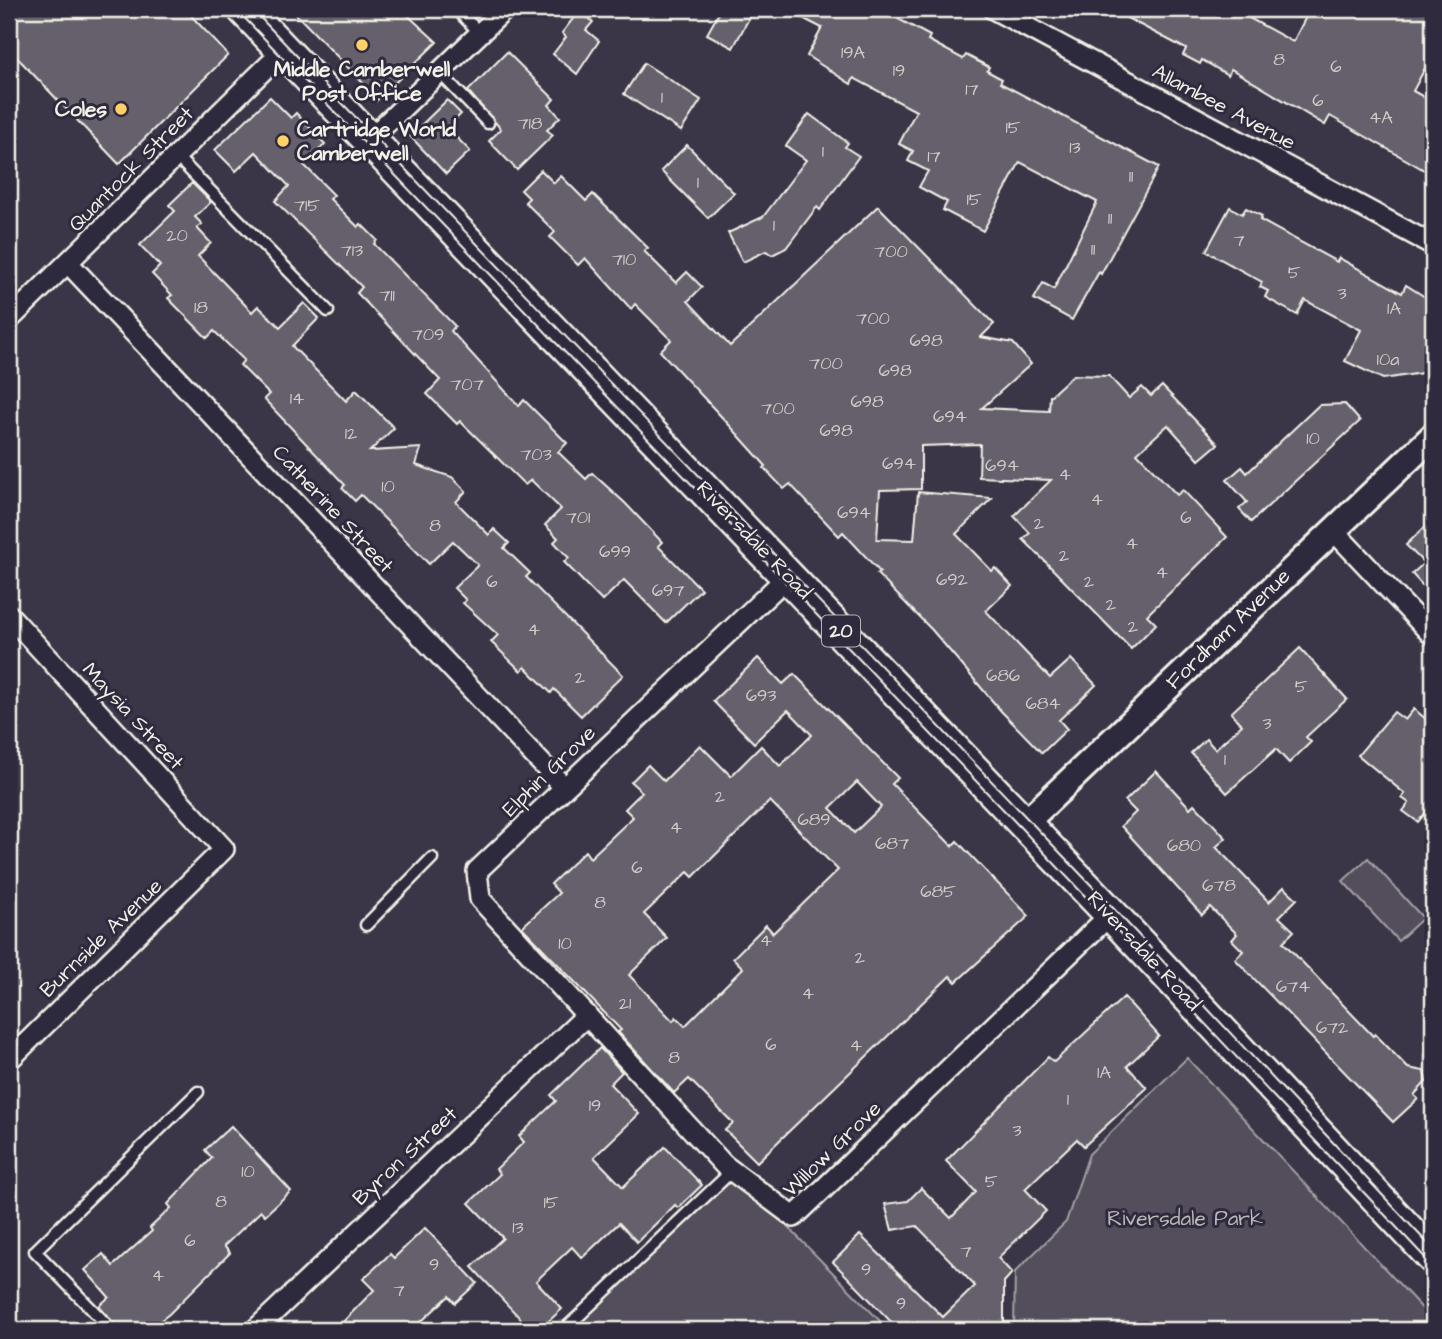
<svg xmlns="http://www.w3.org/2000/svg" width="1442" height="1339" font-family="'Architects Daughter',sans-serif">
  <rect width="100%" height="100%" fill="#3b3647"/>
  <filter id="ink" filterUnits="userSpaceOnUse"><feTurbulence type="fractalNoise" baseFrequency=".0143" numOctaves="2"/><feDisplacementMap in="SourceGraphic" scale="14" xChannelSelector="R" yChannelSelector="G"/><feConvolveMatrix kernelMatrix="1 2 1 2 8 2 1 2 1" color-interpolation-filters="sRGB"/></filter>
  <g filter="url(#ink)">
    <!-- green -->
    <g fill="#534e5c" stroke="#a4a0a2" stroke-width="2">
      <polygon points="1368,858 1423,918 1398,941 1343,881"/>
      <polygon points="1187,1058 1433,1320 1433,1330 1014,1330 1015,1272 1066,1222 1089,1154"/>
      <polygon points="737,1175 889,1330 577,1330 574,1327"/>
    </g>
    <!-- building -->
    <g fill="#65616c" stroke="#f4f1e8" stroke-width="2" fill-rule="evenodd">
      <polygon points="9,9 185,9 228,55 119,164 9,49"/>
      <polygon points="291,9 401,9 437,42 376,101 361,85 363,83"/>
      <polygon points="721,9 754,9 733,48 707,34"/>
      <polygon points="785,9 880,9 930,36 928,40 963,59 966,55 989,67 987,71 1002,79 1000,83 1159,167 1101,274 1099,272 1072,320 1034,299 1043,283 1054,289 1097,202 1020,162 983,231 943,210 947,202 919,187 928,171 908,161 913,151 899,144 916,111 854,78 851,84 807,56 822,28"/>
      <polygon points="1110,9 1245,9 1242,14 1293,42 1310,9 1419,9 1433,16 1433,53 1413,91 1433,102 1433,175 1330,116 1325,125 1231,69 1228,75 1202,60 1200,64 1183,55 1186,49"/>
      <polygon points="579,11 593,22 586,30 599,41 577,74 553,54 566,37 562,33"/>
      <polygon points="507,52 554,99 549,105 560,117 547,130 553,135 517,170 489,141 501,129 468,91"/>
      <polygon points="644,63 701,100 681,131 624,94"/>
      <polygon points="270,97 291,118 296,113 325,144 304,165 334,195 330,199 358,227 361,224 377,240 374,244 455,326 451,331 519,406 524,400 567,443 558,452 586,479 592,473 625,503 662,542 658,546 701,589 666,623 624,580 602,601 564,562 569,558 554,542 558,538 545,525 561,509 531,480 525,485 460,421 457,424 427,394 440,380 357,293 362,287 275,201 289,186 256,152 236,171 215,150"/>
      <polygon points="447,100 461,114 447,128 470,151 446,174 410,136"/>
      <polygon points="809,114 848,143 845,147 859,156 820,210 817,207 786,248 772,255 766,251 743,262 728,233 763,217 806,160 786,146"/>
      <polygon points="687,145 734,193 708,218 661,171"/>
      <polygon points="541,170 554,183 561,176 586,201 593,194 648,248 644,251 676,283 687,272 702,287 688,301 730,346 878,206 994,324 981,337 1013,343 1031,364 982,408 1049,411 1050,396 1073,375 1109,376 1129,398 1142,387 1151,396 1162,386 1218,444 1199,460 1168,425 1137,453 1177,495 1183,490 1227,537 1147,615 1156,624 1131,649 1023,539 1030,533 1014,516 1051,480 979,477 980,444 921,446 921,489 880,490 877,539 914,540 918,492 992,498 956,534 992,571 995,568 1012,586 986,611 1050,678 1071,659 1096,685 1059,720 1067,729 1042,753 1001,711 932,630 877,574 880,572 843,532 839,536 790,484 784,489 764,468 766,466 732,428 660,351 671,340 635,304 631,309 585,258 578,265 550,237 555,232 525,202 529,198 521,190"/>
      <polygon points="192,183 211,202 195,217 202,224 197,228 211,243 198,256 252,312 258,306 280,327 304,303 319,318 292,346 346,401 356,390 394,428 370,451 421,448 416,465 452,477 466,491 456,502 489,535 494,529 509,543 504,548 530,573 526,577 623,675 581,716 554,689 551,693 525,667 521,671 491,642 498,635 463,603 466,600 454,588 478,565 453,541 429,564 361,495 355,501 342,488 345,485 264,399 269,394 240,365 244,360 214,331 207,338 168,298 172,295 152,274 160,266 140,245 175,211 169,205"/>
      <polygon points="1230,207 1242,214 1246,208 1262,216 1260,220 1337,262 1339,258 1402,293 1406,285 1433,302 1433,351 1422,373 1383,379 1345,361 1361,330 1305,300 1297,315 1265,297 1268,291 1260,287 1262,282 1206,251"/>
      <polygon points="1345,404 1360,421 1251,522 1239,509 1247,502 1227,480 1242,467 1247,473 1319,405"/>
      <polygon points="1433,519 1433,597 1412,574 1424,563 1406,545"/>
      <polygon points="1300,648 1347,699 1306,737 1311,742 1289,763 1276,749 1227,793 1191,753 1206,739 1215,749 1242,725 1231,713"/>
      <path d="M758,658L783,684L794,674L898,778L892,784L952,846L957,841L1029,916L956,982L950,976L757,1162L725,1130L733,1123L689,1079L674,1093L618,1032L621,1030L522,927L559,893L551,884L585,851L590,858L633,817L625,809L642,792L631,782L648,765L664,781L700,745L731,776L761,746L780,766L812,735L788,710L754,743L713,701ZM857,782L881,807L854,833L830,808ZM770,801L838,870L773,933L766,925L733,958L743,968L685,1026L676,1017L673,1021L629,975L667,938L644,914L688,872L693,877Z"/>
      <polygon points="1414,709 1433,725 1433,804 1418,822 1403,811 1409,803 1402,798 1405,794 1358,755 1394,712 1405,720"/>
      <polygon points="1156,771 1190,808 1194,804 1226,838 1216,847 1269,902 1284,887 1297,899 1279,917 1294,931 1283,942 1373,1036 1375,1034 1408,1068 1424,1071 1426,1082 1414,1095 1418,1099 1393,1122 1235,959 1243,951 1232,940 1237,934 1210,907 1202,915 1121,826 1136,812 1125,801"/>
      <polygon points="1124,997 1159,1036 1127,1066 1147,1088 1084,1146 1077,1139 1025,1189 1046,1211 998,1258 1012,1273 1004,1282 1004,1330 899,1330 833,1262 860,1235 943,1317 975,1286 917,1226 892,1230 885,1204 908,1201 921,1188 951,1218 976,1192 946,1161 1048,1057 1054,1062"/>
      <polygon points="600,1048 622,1072 610,1084 639,1114 594,1157 623,1187 665,1147 702,1185 678,1208 675,1205 637,1242 619,1223 582,1258 572,1247 536,1281 562,1309 539,1330 531,1330 472,1267 503,1238 469,1203 500,1174 496,1169 524,1142 519,1136 556,1101 551,1095"/>
      <polygon points="231,1126 291,1191 265,1215 261,1211 224,1246 230,1253 169,1314 148,1330 119,1330 99,1306 109,1297 85,1270 103,1254 113,1266 152,1231 150,1228 171,1208 168,1204 212,1158 205,1150"/>
      <polygon points="425,1228 477,1283 455,1303 449,1296 412,1330 335,1330 374,1290 363,1279 390,1254 394,1258"/>
    </g>
    <g fill="none" stroke-linecap="round" stroke-linejoin="round">
      <!-- service casing -->
      <g stroke="#f4f1e8" stroke-width="15">
        <g id="service">
          <polyline points="456,9 480,33"/>
          <polyline points="440,73 488,123"/>
          <polyline points="176,156 328,311"/>
          <polyline points="366,925 432,858"/>
          <polyline points="112,1330 35,1251 198,1092"/>
          <polyline points="564,1330 732,1171"/>
        </g>
      </g>
      <!-- minor casing -->
      <g stroke="#f4f1e8" stroke-width="24">
        <g id="minor">
          <polyline points="993,9 1433,245"/>
          <polyline points="369,140 505,9"/>
          <polyline points="68,263 564,787"/>
          <polyline points="9,320 284,50"/>
          <polyline points="1333,530 1433,636"/>
          <polyline points="788,576 477,871 480,899 724,1165 794,1217 1111,914"/>
          <polyline points="9,615 224,849 9,1060"/>
          <polyline points="255,1330 587,1015"/>
        </g>
      </g>
      <!-- tertiary casing -->
      <g stroke="#f4f1e8" stroke-width="30">
        <polyline id="tertiary" points="1024,824 1433,436"/>
      </g>
      <!-- primary casing -->
      <g stroke="#f4f1e8" stroke-width="37">
        <polyline id="primary" points="244,9 1111,914 1433,1257"/>
      </g>
      <!-- service -->
      <use href="#service" stroke="#2f2a3d" stroke-width="10"/>
      <!-- minor -->
      <use href="#minor" stroke="#2f2a3d" stroke-width="19"/>
      <!-- tertiary -->
      <use href="#tertiary" stroke="#2f2a3d" stroke-width="24"/>
      <!-- primary -->
      <use href="#primary" stroke="#2f2a3d" stroke-width="32"/>
      <!-- tram -->
      <g stroke="#f4f1e8" stroke-width="2">
        <polyline points="236,9 1021,828 1433,1266"/>
        <polyline points="252,9 1115,910 1433,1249"/>
      </g>
    </g>
  </g>
  <!-- markers -->
  <g fill="#ffd166" stroke="#2f2a3d" stroke-width="2.5">
    <circle cx="362" cy="45" r="7"/>
    <circle cx="121" cy="109" r="7"/>
    <circle cx="283" cy="141" r="7"/>
  </g>
  <g text-anchor="middle" dominant-baseline="central" stroke-width="6" stroke-linejoin="round" paint-order="stroke">
    <!-- number labels -->
    <g font-size="18" fill="#d0cdc9">
      <text x="853" y="52">19A</text>
      <text x="1279" y="59">8</text>
      <text x="1336" y="66">6</text>
      <text x="899" y="70">19</text>
      <text x="972" y="89">17</text>
      <text x="662" y="97">1</text>
      <text x="1318" y="100">6</text>
      <text x="1381" y="117">4A</text>
      <text x="530" y="123">718</text>
      <text x="1013" y="127">15</text>
      <text x="1075" y="147">13</text>
      <text x="823" y="151">1</text>
      <text x="934" y="156">17</text>
      <text x="1131" y="176">11</text>
      <text x="698" y="182">1</text>
      <text x="974" y="199">15</text>
      <text x="307" y="205">715</text>
      <text x="1110" y="218">11</text>
      <text x="774" y="225">1</text>
      <text x="177" y="235">20</text>
      <text x="1239" y="240">7</text>
      <text x="1093" y="249">11</text>
      <text x="352" y="250">713</text>
      <text x="891" y="251">700</text>
      <text x="624" y="259">710</text>
      <text x="1294" y="272">5</text>
      <text x="1342" y="293">3</text>
      <text x="387" y="295">711</text>
      <text x="201" y="307">18</text>
      <text x="1394" y="308">1A</text>
      <text x="873" y="318">700</text>
      <text x="428" y="334">709</text>
      <text x="926" y="340">698</text>
      <text x="1388" y="359">10a</text>
      <text x="826" y="363">700</text>
      <text x="895" y="370">698</text>
      <text x="467" y="384">707</text>
      <text x="297" y="398">14</text>
      <text x="867" y="401">698</text>
      <text x="778" y="408">700</text>
      <text x="950" y="416">694</text>
      <text x="836" y="430">698</text>
      <text x="351" y="433">12</text>
      <text x="1313" y="438">10</text>
      <text x="536" y="454">703</text>
      <text x="899" y="463">694</text>
      <text x="1002" y="465">694</text>
      <text x="1065" y="474">4</text>
      <text x="388" y="486">10</text>
      <text x="1097" y="499">4</text>
      <text x="854" y="512">694</text>
      <text x="578" y="517">701</text>
      <text x="1186" y="517">6</text>
      <text x="1039" y="523">2</text>
      <text x="435" y="525">8</text>
      <text x="1132" y="543">4</text>
      <text x="615" y="551">699</text>
      <text x="1064" y="555">2</text>
      <text x="1162" y="572">4</text>
      <text x="952" y="579">692</text>
      <text x="492" y="581">6</text>
      <text x="1089" y="581">2</text>
      <text x="668" y="590">697</text>
      <text x="1111" y="604">2</text>
      <text x="1133" y="626">2</text>
      <text x="534" y="629">4</text>
      <text x="1003" y="675">686</text>
      <text x="580" y="677">2</text>
      <text x="1301" y="686">5</text>
      <text x="761" y="695">693</text>
      <text x="1043" y="703">684</text>
      <text x="1267" y="723">3</text>
      <text x="1225" y="759">1</text>
      <text x="720" y="796">2</text>
      <text x="814" y="819">689</text>
      <text x="676" y="827">4</text>
      <text x="892" y="843">687</text>
      <text x="1184" y="845">680</text>
      <text x="637" y="867">6</text>
      <text x="1219" y="885">678</text>
      <text x="938" y="891">685</text>
      <text x="600" y="902">8</text>
      <text x="766" y="940">4</text>
      <text x="565" y="943">10</text>
      <text x="860" y="957">2</text>
      <text x="1293" y="986">674</text>
      <text x="808" y="993">4</text>
      <text x="625" y="1003">21</text>
      <text x="1332" y="1027">672</text>
      <text x="771" y="1044">6</text>
      <text x="856" y="1045">4</text>
      <text x="674" y="1057">8</text>
      <text x="1104" y="1072">1A</text>
      <text x="1068" y="1099">1</text>
      <text x="595" y="1105">19</text>
      <text x="1017" y="1130">3</text>
      <text x="248" y="1171">10</text>
      <text x="991" y="1181">5</text>
      <text x="221" y="1201">8</text>
      <text x="551" y="1202">15</text>
      <text x="518" y="1227">13</text>
      <text x="190" y="1240">6</text>
      <text x="966" y="1251">7</text>
      <text x="434" y="1264">9</text>
      <text x="866" y="1269">9</text>
      <text x="158" y="1275">4</text>
      <text x="399" y="1290">7</text>
      <text x="901" y="1303">9</text>
    </g>
    <!-- shield labels -->
    <rect fill="#2f2a3d" stroke="#b9b5b5" stroke-width="2" x="822" y="615.5" width="38" height="31" rx="5"/>
    <g font-size="19" font-weight="bold" fill="#f4f1e8">
      <text x="841" y="631">20</text>
    </g>
    <!-- poi labels -->
    <g font-size="21" font-weight="bold" fill="#f4f1e8" stroke="#2f2a3d">
      <text x="362" y="69">Middle Camberwell<tspan x="362" dy="24">Post Office</tspan></text>
      <text x="107" y="109" text-anchor="end">Coles</text>
      <text x="297" y="129" text-anchor="start">Cartridge World<tspan x="297" dy="24">Camberwell</tspan></text>
    </g>
    <!-- street labels -->
    <g font-size="21" fill="#f4f1e8" stroke="#2f2a3d">
      <text transform="translate(1224 107) rotate(28)">Allambee Avenue</text>
      <text transform="translate(131 169) rotate(-45)">Quantock Street</text>
      <text transform="translate(333 509) rotate(47)">Catherine Street</text>
      <text transform="translate(754 540) rotate(46)">Riversdale Road</text>
      <text transform="translate(1228 629) rotate(-44)">Fordham Avenue</text>
      <text transform="translate(133 716) rotate(47)">Maysia Street</text>
      <text transform="translate(549 771) rotate(-44)">Elphin Grove</text>
      <text transform="translate(101 938) rotate(-44)">Burnside Avenue</text>
      <text transform="translate(1144 951) rotate(47)">Riversdale Road</text>
      <text transform="translate(832 1149) rotate(-44)">Willow Grove</text>
      <text transform="translate(405 1156) rotate(-43)">Byron Street</text>
    </g>
    <!-- park labels -->
    <g font-size="21" fill="#bcb8b7" stroke="#2f2a3d">
      <text x="1185" y="1218">Riversdale Park</text>
    </g>
  </g>
  <!-- margin -->
  <rect width="1442" height="1339" fill="none" stroke="#2f2a3d" stroke-width="35"/>
  <rect x="18" y="18" width="1407" height="1304" fill="none" stroke="#f4f1e8" stroke-width="2.5" filter="url(#ink)"/>
</svg>
